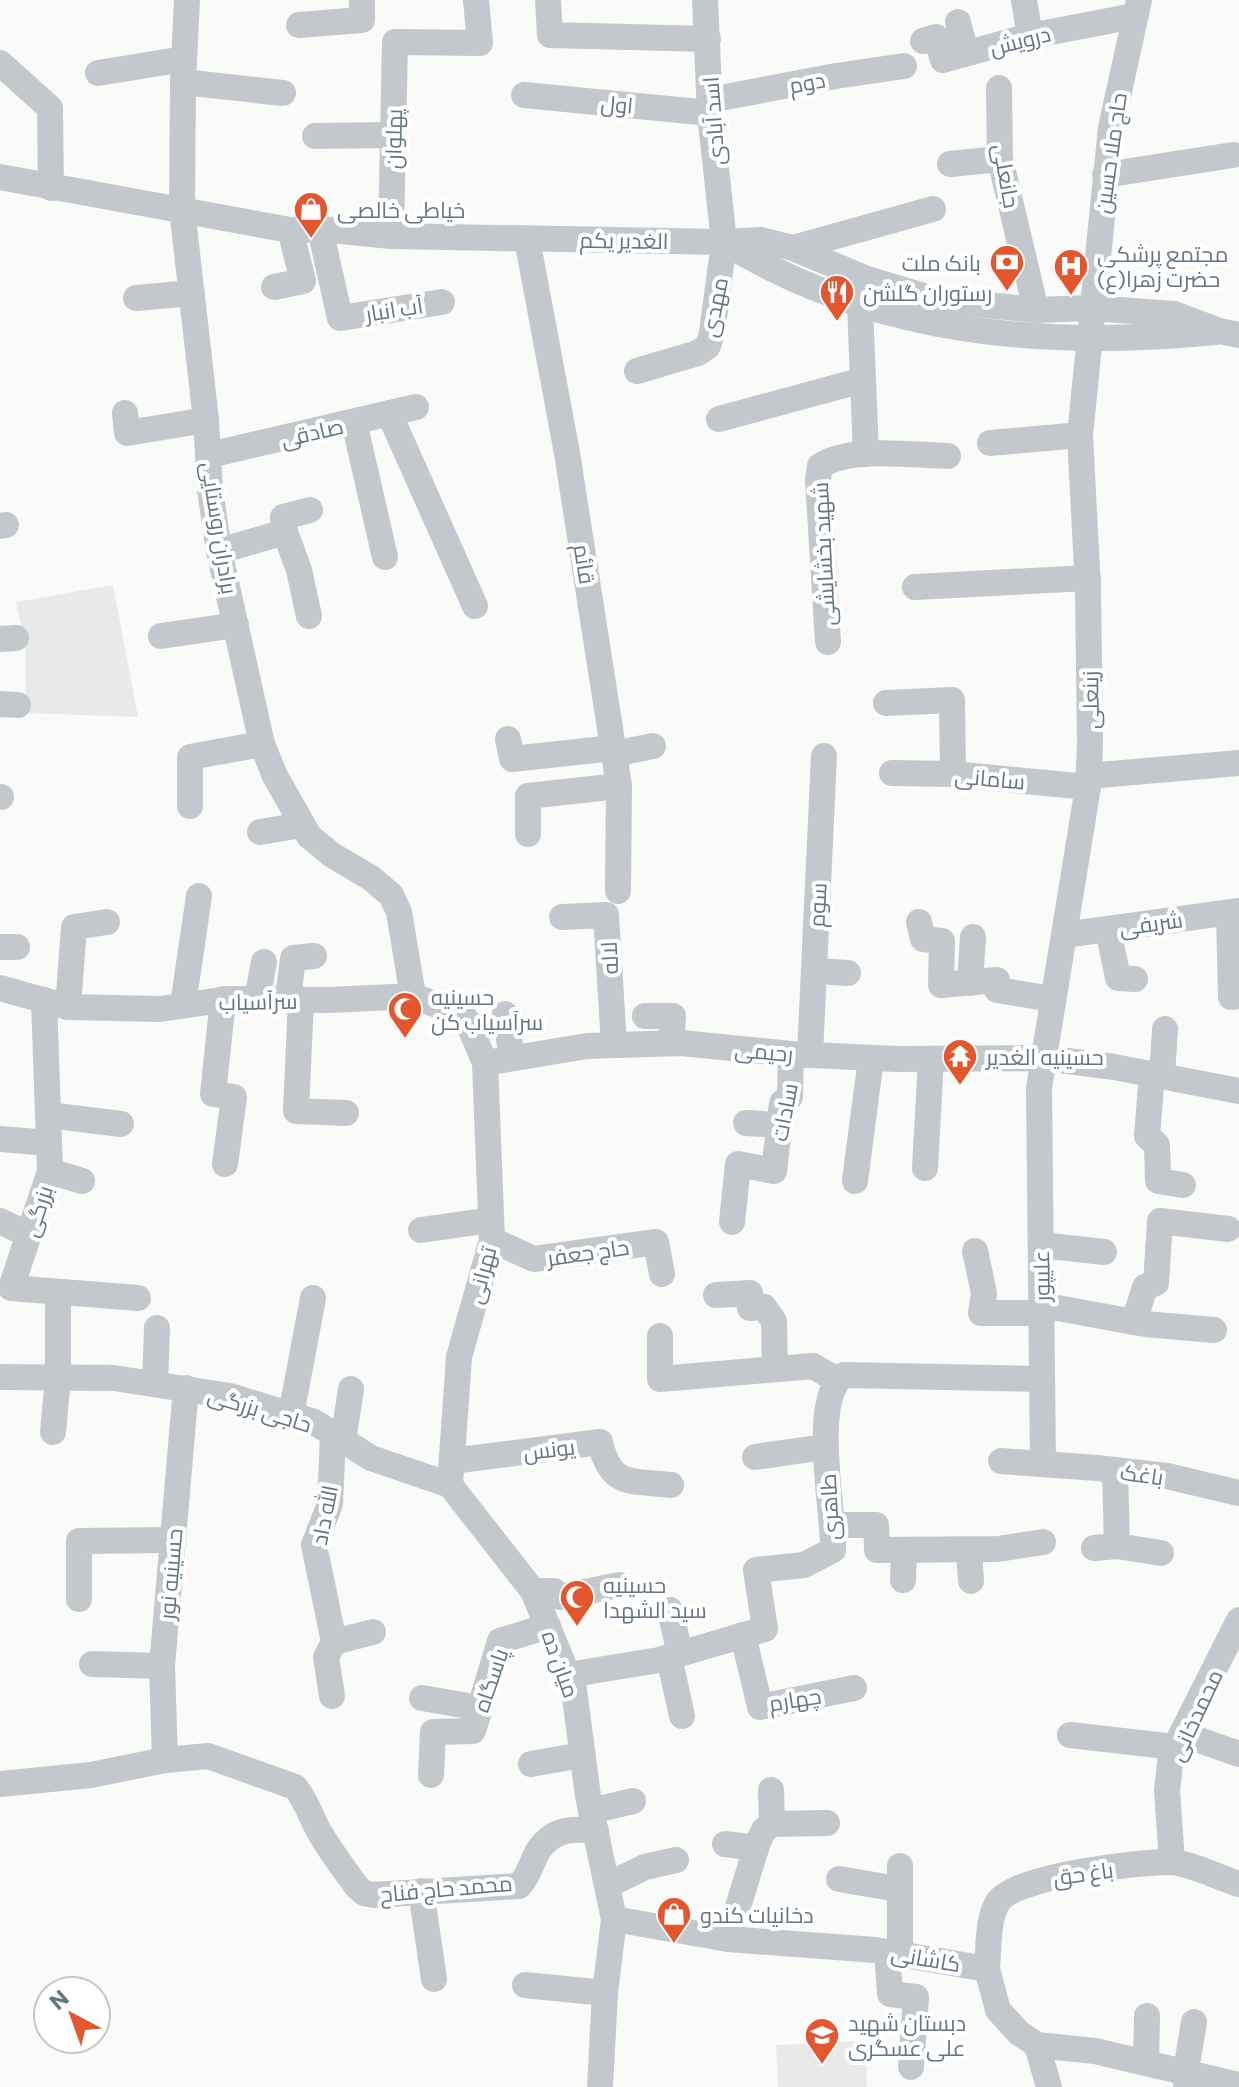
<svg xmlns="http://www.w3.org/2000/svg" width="1239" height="2087" font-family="Commissioner,Cairo,sans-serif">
  <rect width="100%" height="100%" fill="#fafaf8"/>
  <!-- built -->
  <g fill="#e8e9e9">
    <polygon points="113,585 138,717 26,713 25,642 16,602"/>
    <polygon points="865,2041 867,2087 778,2087 776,2045"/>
  </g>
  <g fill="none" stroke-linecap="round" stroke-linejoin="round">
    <!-- minor -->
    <g stroke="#c3c8cc" stroke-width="26">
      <polyline points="187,0 183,82 182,209 206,420 210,490 219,551 262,744 275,776 309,836 332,855 371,878 391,895 399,912 413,996"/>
      <polyline points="548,0 550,35 708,39"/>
      <polyline points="1024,0 1030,36"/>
      <polyline points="958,22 966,53"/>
      <polyline points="299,25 362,20 362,0"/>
      <polyline points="923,41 936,37 943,60 1030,36 1134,16"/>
      <polyline points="0,63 50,108 51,188"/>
      <polyline points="98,73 184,59"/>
      <polyline points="183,82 283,93"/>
      <polyline points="999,88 1000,159 1036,310"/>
      <polyline points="524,95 710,113"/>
      <polyline points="710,100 836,76 904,66"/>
      <polyline points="315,136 393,135"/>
      <polyline points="950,164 1000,159"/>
      <polyline points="1105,175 1233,155"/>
      <polyline points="0,177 290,230 320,229 391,236 724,242 761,240 793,248 867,279 937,300 1036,310 1091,308 1174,314 1219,331 1239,335"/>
      <polyline points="320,229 340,318 442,302"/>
      <polyline points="391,236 395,42 480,43 476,0"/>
      <polyline points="527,239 567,453 619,786 618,891"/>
      <path d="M724,242C873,334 1044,349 1215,332"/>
      <polyline points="793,248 933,209"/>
      <polyline points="274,287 303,281 290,230"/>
      <polyline points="864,290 860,306 866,454"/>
      <polyline points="136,298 192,293"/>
      <polyline points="637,371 698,353 708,346 712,333 724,242 710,113 705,0"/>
      <polyline points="125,413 127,433 206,420"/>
      <polyline points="389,413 475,606"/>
      <polyline points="719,419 863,380"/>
      <polyline points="354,422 385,557"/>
      <polyline points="990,443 1080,435"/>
      <polyline points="209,455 416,407"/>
      <polyline points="0,526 6,525"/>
      <polyline points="219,551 285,532"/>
      <polyline points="915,587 1088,578"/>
      <polyline points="309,616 299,570 285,532 283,517 310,510"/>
      <polyline points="161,636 236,625"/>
      <polyline points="0,639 16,638"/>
      <path d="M828,642L818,479L820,466C851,446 911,455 948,456"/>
      <polyline points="886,703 952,700 953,774"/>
      <polyline points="0,704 18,705"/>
      <polyline points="508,739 512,759 614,748"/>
      <polyline points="614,754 653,746"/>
      <polyline points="892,773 953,774 1088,787"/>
      <polyline points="1088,776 1239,763"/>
      <polyline points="0,797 1,797"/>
      <polyline points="190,806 190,757 262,744"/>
      <polyline points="260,832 302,825"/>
      <polyline points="528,834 528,796 619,786"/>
      <polyline points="1229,913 1231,997 1239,996"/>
      <polyline points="562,917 606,915 614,1045"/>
      <polyline points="919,922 923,939 942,941 941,985 997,980 997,990 1053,999"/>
      <polyline points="1108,929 1118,978 1135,979"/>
      <polyline points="1064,935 1239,911"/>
      <polyline points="0,947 17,947"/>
      <polyline points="814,971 848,973"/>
      <polyline points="970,983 973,937"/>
      <polyline points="0,988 68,1007 160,1009 228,999 330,1000 413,996 445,1008 467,1020 485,1063 492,1240 459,1357 450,1485"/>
      <polyline points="223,999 213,1094 234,1097 225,1164"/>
      <polyline points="257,999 264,962"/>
      <polyline points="44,1000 50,1171 11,1288 138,1298"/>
      <polyline points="288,1000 293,958 314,956"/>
      <polyline points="301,1000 296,1111 346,1113"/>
      <polyline points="183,1005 199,896"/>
      <polyline points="68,1007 74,927 107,922"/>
      <polyline points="505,1014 512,1058"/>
      <polyline points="645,1016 673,1016 671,1043"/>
      <polyline points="810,1055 824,756"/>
      <polyline points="485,1063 587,1046 681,1043 791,1054 896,1059 1044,1058 1114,1067 1239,1091"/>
      <polyline points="1152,1074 1147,1136 1157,1145 1158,1181 1183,1185"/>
      <polyline points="1162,1076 1165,1029"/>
      <polyline points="48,1115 121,1124"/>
      <polyline points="746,1123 779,1125"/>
      <polyline points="0,1139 49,1143"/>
      <polyline points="925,1168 931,1059"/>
      <polyline points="50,1171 82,1181"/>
      <polyline points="855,1181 871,1058"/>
      <polyline points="0,1221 29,1235"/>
      <polyline points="732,1222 738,1164 774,1171 782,1103 790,1097 791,1054"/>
      <polyline points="421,1230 491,1220"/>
      <polyline points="492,1240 534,1259 656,1242 662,1274"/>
      <polyline points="1041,1245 1104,1252"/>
      <polyline points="975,1251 984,1293 981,1313 1041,1313"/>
      <polyline points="716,1295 750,1293 750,1308 764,1307 774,1321 775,1369"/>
      <polyline points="1041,1305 1145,1324 1214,1330"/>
      <polyline points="1134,1322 1145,1287 1156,1283 1160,1221 1228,1229"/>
      <polyline points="660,1336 660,1379 813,1366 837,1380"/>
      <polyline points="0,1377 114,1378 230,1396 314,1422 371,1458 450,1485"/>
      <polyline points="155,1384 157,1328"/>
      <polyline points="291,1415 313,1298"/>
      <polyline points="53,1432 58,1377 58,1292"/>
      <polyline points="333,1435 330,1504 314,1545 334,1642"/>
      <polyline points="343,1441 351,1389"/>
      <polyline points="755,1457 825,1447"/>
      <path d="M452,1461L600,1442C611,1488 630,1480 671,1485"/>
      <polyline points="1001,1461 1097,1468 1167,1476 1239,1493"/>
      <polyline points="1043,1464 1039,1088 1088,787 1090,744 1088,589 1080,435 1111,128 1139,0"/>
      <polyline points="1115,1470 1117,1546"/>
      <polyline points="450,1485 533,1591 574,1690 588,1796 614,1919 605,1993 600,2087"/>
      <polyline points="834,1525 876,1525 877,1550 998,1549 1043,1542"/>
      <polyline points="1094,1548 1117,1546 1161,1553"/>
      <polyline points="969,1550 971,1581"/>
      <polyline points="903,1580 904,1550"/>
      <polyline points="533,1591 554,1591 560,1597 619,1585"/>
      <polyline points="79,1599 79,1541 173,1540"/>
      <polyline points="670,1610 680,1654"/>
      <polyline points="743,1635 760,1707 854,1688"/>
      <polyline points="334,1642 373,1632"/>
      <polyline points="669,1657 682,1716"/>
      <polyline points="92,1664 162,1666"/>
      <path d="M568,1675L659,1660L765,1629L756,1570L804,1565L833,1550C834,1511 810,1398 844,1375L1042,1379"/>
      <polyline points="332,1696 326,1657 334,1642"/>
      <polyline points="422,1698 480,1708"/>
      <polyline points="1182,1734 1239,1754"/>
      <polyline points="1070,1735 1175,1747"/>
      <polyline points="165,1760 162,1666 186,1388"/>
      <polyline points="531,1764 582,1755"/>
      <polyline points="431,1775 433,1732 473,1731 500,1641 548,1626"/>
      <path d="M0,1784L91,1775L165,1760L208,1756L295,1787C307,1801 311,1818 320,1833C331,1852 344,1869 357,1887L364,1893L374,1895L519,1886C529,1876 531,1863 538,1851C552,1829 572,1828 596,1831"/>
      <polyline points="771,1790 772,1824"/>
      <polyline points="591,1811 633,1801"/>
      <polyline points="772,1824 827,1823"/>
      <polyline points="725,1844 756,1848"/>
      <polyline points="1172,1862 1167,1790 1171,1755 1239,1620"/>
      <polyline points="839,1879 898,1889"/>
      <polyline points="608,1885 645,1867 676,1860"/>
      <polyline points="421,1891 434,1979"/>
      <polyline points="614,1919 728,1939 875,1950 987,1969 998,2010 1019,2033 1037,2045 1095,2051 1239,2085"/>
      <polyline points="728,1939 758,1842 764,1830 772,1824"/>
      <polyline points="887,1952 890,1994 916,1997 911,2067"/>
      <polyline points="900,1954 900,1866"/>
      <path d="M987,1969C989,1949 987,1919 998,1902C1015,1876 1137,1862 1169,1862C1188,1862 1220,1878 1239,1884"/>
      <polyline points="525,1985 605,1993"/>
      <polyline points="1037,2045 1049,2087"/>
      <polyline points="1146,2062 1147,2016"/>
      <polyline points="1186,2087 1186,2071 1194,2022"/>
    </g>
  </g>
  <!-- icons -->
  <defs>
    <g id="shop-pin" transform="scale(1.8)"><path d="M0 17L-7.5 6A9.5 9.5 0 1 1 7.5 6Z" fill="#e4572e" stroke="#fff"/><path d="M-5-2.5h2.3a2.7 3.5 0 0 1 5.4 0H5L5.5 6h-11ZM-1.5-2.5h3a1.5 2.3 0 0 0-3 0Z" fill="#fff"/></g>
    <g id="bank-pin" transform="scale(1.8)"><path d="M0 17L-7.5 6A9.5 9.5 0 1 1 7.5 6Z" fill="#e4572e" stroke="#fff"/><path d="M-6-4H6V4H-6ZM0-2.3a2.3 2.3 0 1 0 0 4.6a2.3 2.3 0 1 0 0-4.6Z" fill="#fff"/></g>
    <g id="hospital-pin" transform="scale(1.8)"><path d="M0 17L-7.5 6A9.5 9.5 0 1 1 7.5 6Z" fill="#e4572e" stroke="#fff"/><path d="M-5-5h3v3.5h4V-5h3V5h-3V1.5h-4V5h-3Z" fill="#fff"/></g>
    <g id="restaurant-pin" transform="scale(1.8)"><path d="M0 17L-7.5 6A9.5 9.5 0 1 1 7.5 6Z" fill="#e4572e" stroke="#fff"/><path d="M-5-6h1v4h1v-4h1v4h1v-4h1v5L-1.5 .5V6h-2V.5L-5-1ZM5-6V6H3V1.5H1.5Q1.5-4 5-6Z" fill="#fff"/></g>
    <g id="mosque-pin" transform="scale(1.8)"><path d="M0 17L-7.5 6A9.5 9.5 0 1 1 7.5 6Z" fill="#e4572e" stroke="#fff"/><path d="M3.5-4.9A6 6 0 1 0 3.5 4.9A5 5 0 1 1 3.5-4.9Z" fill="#fff"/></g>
    <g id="temple-pin" transform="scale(1.8)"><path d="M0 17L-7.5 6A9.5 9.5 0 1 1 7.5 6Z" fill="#e4572e" stroke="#fff"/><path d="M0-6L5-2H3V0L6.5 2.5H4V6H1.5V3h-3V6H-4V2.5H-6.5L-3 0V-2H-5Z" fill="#fff"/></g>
    <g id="school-pin" transform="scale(1.8)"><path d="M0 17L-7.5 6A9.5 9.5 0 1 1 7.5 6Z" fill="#e4572e" stroke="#fff"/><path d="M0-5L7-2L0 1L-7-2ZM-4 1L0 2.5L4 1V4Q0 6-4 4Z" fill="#fff"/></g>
  </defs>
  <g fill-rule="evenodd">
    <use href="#shop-pin" x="311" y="209"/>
    <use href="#bank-pin" x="1007" y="262"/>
    <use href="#hospital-pin" x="1071" y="266"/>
    <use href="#restaurant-pin" x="837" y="292"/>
    <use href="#mosque-pin" x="405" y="1009"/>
    <use href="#temple-pin" x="960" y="1056"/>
    <use href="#mosque-pin" x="577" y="1597"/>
    <use href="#shop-pin" x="674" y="1914"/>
    <use href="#school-pin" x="822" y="2035"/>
  </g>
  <g text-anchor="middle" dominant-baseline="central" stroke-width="8" stroke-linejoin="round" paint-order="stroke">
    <!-- street labels -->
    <g font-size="22" fill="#657683" stroke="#fff">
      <text transform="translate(1020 40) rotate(-14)">درویش</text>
      <text transform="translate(807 82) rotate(-11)">دوم</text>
      <text transform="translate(617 104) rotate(5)">اول</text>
      <text transform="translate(713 121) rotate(-94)">اسد آبادی</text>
      <text transform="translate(393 139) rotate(-89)">پهلوان</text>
      <text transform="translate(1110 153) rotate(-82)">حاج ملا حسین</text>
      <text transform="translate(1007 176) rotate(80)">جانعلی</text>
      <text transform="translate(624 240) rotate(1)">الغدیر یکم</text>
      <text transform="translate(714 307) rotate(-79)">مهدی</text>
      <text transform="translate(394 309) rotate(-9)">آب انبار</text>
      <text transform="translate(312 432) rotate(-13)">صادقی</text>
      <text transform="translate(220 528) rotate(81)">برادران روستایی</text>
      <text transform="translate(823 554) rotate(-93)">شهید بخشایشی</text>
      <text transform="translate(585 564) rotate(81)">قائم</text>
      <text transform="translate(1090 700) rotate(-91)">زینعلی</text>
      <text transform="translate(990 778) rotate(5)">سامانی</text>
      <text transform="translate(817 905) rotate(-87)">سوم</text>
      <text transform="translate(1151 923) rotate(-8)">شریفی</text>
      <text transform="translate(609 958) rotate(-93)">لاله</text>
      <text transform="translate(258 1001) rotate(-1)">سرآسیاب</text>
      <text transform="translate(764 1051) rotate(5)">رحیمی</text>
      <text transform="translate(784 1112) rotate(-79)">سادات</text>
      <text transform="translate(37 1211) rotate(-72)">بزرگی</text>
      <text transform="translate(588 1252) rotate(-8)">حاج جعفر</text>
      <text transform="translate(481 1275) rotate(-75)">تهرانی</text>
      <text transform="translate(1041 1276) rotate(-91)">علیپور</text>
      <text transform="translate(260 1409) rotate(17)">حاجی بزرگی</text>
      <text transform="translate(549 1449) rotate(-7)">یونس</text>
      <text transform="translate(1142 1474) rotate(8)">باغک</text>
      <text transform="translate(829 1507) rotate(-93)">طاهری</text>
      <text transform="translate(324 1515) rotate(-79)">الله داد</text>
      <text transform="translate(170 1574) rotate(-85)">حسینیه نور</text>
      <text transform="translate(561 1664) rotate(70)">میان ده</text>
      <text transform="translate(490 1680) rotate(-71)">پاسگاه</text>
      <text transform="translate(795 1699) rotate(-9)">چهارم</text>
      <text transform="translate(1195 1715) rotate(-65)">محمدخانی</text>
      <text transform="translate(1083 1873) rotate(-8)">باغ حق</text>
      <text transform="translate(446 1888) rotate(-5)">محمد حاج فناح</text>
      <text transform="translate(926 1958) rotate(10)">کاشانی</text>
    </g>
    <!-- poi labels -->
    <g font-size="22" fill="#657683" stroke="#fff" text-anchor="start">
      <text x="337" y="209">خیاطی خالصی</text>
      <text x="1097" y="253">مجتمع پرشکی<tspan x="1097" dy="25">حضرت زهرا(ع)</tspan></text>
      <text x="981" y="262" text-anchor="end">بانک ملت</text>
      <text x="863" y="292">رستوران گلشن</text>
      <text x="431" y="996">حسینیه<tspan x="431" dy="25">سرآسیاب کن</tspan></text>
      <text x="986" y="1056">حسینیه الغدیر</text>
      <text x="603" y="1584">حسینیه<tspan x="603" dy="25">سید الشهدا</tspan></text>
      <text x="700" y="1914">دخانیات کندو</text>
      <text x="848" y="2022">دبستان شهید<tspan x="848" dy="25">علی عسگری</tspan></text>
    </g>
  </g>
  <!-- north arrow -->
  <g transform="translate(72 2015) rotate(319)"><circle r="38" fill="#ffffff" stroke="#c1c8cd" stroke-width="2"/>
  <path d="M0-6L14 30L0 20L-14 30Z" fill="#e4572e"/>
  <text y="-12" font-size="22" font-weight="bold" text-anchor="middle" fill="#657683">N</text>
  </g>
</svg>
